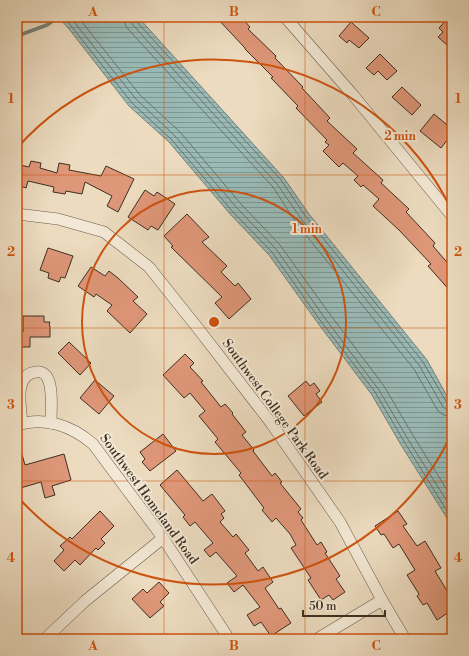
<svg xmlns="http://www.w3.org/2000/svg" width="469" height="656" font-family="'Libre Bodoni',serif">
  <defs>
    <pattern id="water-rules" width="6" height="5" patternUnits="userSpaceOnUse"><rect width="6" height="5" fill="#99bab7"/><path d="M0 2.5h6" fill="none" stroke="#7e9894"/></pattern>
  </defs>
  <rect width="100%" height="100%" fill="#ecdbbf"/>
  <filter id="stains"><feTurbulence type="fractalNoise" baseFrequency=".005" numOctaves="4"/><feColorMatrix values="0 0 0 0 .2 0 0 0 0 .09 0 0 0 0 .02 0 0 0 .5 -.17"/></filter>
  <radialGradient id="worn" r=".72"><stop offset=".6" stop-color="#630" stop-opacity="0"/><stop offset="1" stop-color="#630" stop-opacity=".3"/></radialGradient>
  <!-- water -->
  <polygon fill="url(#water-rules)" stroke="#75827b" points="58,17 138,17 284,178 309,214 427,360 452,405 452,526 401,445 372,395 317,322 269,255 230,214 169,142 129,106 69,29"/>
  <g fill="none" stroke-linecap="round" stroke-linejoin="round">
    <!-- shore -->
    <g stroke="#6c746c" stroke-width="1">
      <polyline points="63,17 72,27 132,103 172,140 233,212 272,252 320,320 375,392 405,443 452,519"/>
      <polyline points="70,17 136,99 175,136 237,208 276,249 324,317 379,390 409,441 452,509"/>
      <polyline points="78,17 140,95 180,132 241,204 280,245 329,313 384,386 414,437 452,498"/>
      <polyline points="124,17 125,24 128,29 273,187 297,224 414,369 438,411 444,415 452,417"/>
      <polyline points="130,17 130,21 133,25 277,184 302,220 419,365 443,407 447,410 452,411"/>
      <polyline points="135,17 136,21 281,180 306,217 423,362 447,403 449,405 452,406"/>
    </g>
    <!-- stream -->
    <polyline stroke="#75827b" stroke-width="3.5" points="17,36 47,25 58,17"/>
  </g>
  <!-- building -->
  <g fill="#df9779" stroke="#3e2f22">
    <polygon points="216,17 241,17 250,27 248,29 276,56 275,58 303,87 302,88 330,118 327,121 357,149 353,153 383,180 381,183 409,209 406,212 435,243 433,246 452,268 452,293 428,266 431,264 399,230 373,206 379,199 363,185 361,187 354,180 358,176 343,163 339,167 323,151 329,145 325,142 327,140 296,108 298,106 271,78 273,77 245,49 245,48"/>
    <polygon points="449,17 452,17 452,40 447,45 438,37 443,32 439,28"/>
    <polygon points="351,22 369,38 359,48 349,40 347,43 339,36"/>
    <polygon points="380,54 397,71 387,80 378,71 374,75 366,68"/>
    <polygon points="402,87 421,105 412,115 392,97"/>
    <polygon points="434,114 452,129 452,134 441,148 420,131"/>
    <polygon points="31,161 41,163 40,168 57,173 59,163 70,165 69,170 101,176 106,166 134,179 118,212 107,206 112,196 85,182 82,194 66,191 65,194 53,192 54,187 28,181 26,188 17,185 17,177 20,165 29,167"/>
    <polygon points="145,190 154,196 157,192 175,204 158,230 151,226 148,230 128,217"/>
    <polygon points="187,214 209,237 202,242 227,266 221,272 235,286 238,283 251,299 229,319 215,303 222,297 171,247 173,246 164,236"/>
    <polygon points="48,248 73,256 65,278 61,277 59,282 48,278 49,273 40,270"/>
    <polygon points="91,267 105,276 109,271 118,278 138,297 133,301 147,314 130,333 107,311 112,305 96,294 94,297 78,286"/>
    <polygon points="23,316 44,316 44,322 50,322 49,325 50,326 50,337 30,337 30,347 17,347 17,332 23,332"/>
    <polygon points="69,342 91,363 80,375 58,353"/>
    <polygon points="185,354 194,363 190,367 203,381 201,382 221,407 225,404 233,413 232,414 246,432 242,435 254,450 253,451 272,476 275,473 282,482 280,483 301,509 298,512 303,518 301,520 317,545 321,542 327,552 325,553 340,576 336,579 345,592 333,600 329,595 321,600 308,580 311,578 291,548 296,545 290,534 276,518 272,522 262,510 264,508 239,475 241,473 215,442 218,439 199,416 205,411 190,393 184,398 163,375"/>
    <polygon points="95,380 114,396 99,414 80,398"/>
    <polygon points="306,381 310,386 314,383 320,391 316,394 322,402 304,416 288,396"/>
    <polygon points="163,434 176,451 150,471 142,462 145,459 140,452"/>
    <polygon points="19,444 25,465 64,454 71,480 52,486 55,495 45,498 41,482 17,489 17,445"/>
    <polygon points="177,470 203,501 212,494 225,511 221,514 224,518 220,522 233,537 236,534 249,550 245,553 258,571 263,567 273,582 265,588 279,609 281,608 291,623 271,636 261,622 254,626 247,615 260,607 243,585 234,592 227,583 237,576 216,552 210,557 204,550 213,543 195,522 190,526 183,517 185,515 160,485"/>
    <polygon points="100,511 114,526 101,539 105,543 98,550 96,548 80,565 75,560 64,571 54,561 64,550 60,546 70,537 72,539"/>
    <polygon points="398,511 407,524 403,526 417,546 425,541 441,568 435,571 452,599 452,610 437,620 427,603 423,605 417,596 419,594 407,575 415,570 399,544 393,548 384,534 381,535 375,526"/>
    <polygon points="159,582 169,593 160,602 164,606 150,618 132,599 143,589 147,593"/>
  </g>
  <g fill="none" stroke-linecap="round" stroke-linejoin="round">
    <!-- street casing -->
    <g stroke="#6a5a49" stroke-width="12">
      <g id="street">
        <polyline points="285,17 353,95 452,216"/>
        <polyline points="17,214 58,219 104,232 149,267 200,331 271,423 340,522 382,600 405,639"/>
        <path d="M22,423C21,408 13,374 36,372C41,371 46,374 48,379C53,389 51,411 51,423"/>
        <path d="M17,425C45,416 72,426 93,444L163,538L229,639"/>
        <polyline points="45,639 85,601 163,538"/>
        <polyline points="317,639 382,600"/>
      </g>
    </g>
    <!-- street -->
    <use href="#street" stroke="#f3e8d5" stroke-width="11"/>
  </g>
  <!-- grid -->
  <path fill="none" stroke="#ce530f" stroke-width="1" stroke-opacity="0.55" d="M164,17V639M305,17V639M17,175H452M17,328H452M17,481H452"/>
  <!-- distance rings -->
  <g fill="none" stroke="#ce530f" stroke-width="2">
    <circle cx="214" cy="322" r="132"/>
    <path d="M451 435A263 263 0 0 1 17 496M17 148A263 263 0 0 1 451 209"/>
  </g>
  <g text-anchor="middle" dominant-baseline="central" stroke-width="4" stroke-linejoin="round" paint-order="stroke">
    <!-- street labels -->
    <g font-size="13" fill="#3e2f22" stroke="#f3e8d5">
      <text transform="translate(275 409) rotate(54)">Southwest College Park Road</text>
      <text transform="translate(149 499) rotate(54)">Southwest Homeland Road</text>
    </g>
  </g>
  <circle cx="214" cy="322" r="6" fill="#ce530f" stroke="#f3e8d5" stroke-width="2"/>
  <g font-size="12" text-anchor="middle" font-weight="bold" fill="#ce530f" stroke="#f3e8d5" stroke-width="4" stroke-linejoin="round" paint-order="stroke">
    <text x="400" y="140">2 min</text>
    <text x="307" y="233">1 min</text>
  </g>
  <!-- margin -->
  <rect width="469" height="656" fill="none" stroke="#ecdbbf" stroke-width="44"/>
  <!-- scale -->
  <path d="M303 610v6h82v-6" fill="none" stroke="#3e2f22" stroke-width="2"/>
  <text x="309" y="610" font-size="12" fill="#3e2f22" stroke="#f3e8d5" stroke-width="3" paint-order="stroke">50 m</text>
  <rect x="22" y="22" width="425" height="612" fill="none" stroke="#ce530f" stroke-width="1.5"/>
  <g font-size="13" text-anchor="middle" font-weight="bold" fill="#ce530f">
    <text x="93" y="16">A</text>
    <text x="234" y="16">B</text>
    <text x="376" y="16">C</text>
    <text x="11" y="103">1</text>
    <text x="458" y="103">1</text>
    <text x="11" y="256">2</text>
    <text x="458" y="256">2</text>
    <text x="11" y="409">3</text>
    <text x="458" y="409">3</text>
    <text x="11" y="562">4</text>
    <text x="458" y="562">4</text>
    <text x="93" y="650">A</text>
    <text x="234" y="650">B</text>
    <text x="376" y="650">C</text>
  </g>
  <rect width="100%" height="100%" filter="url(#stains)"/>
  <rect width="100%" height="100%" fill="url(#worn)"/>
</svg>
